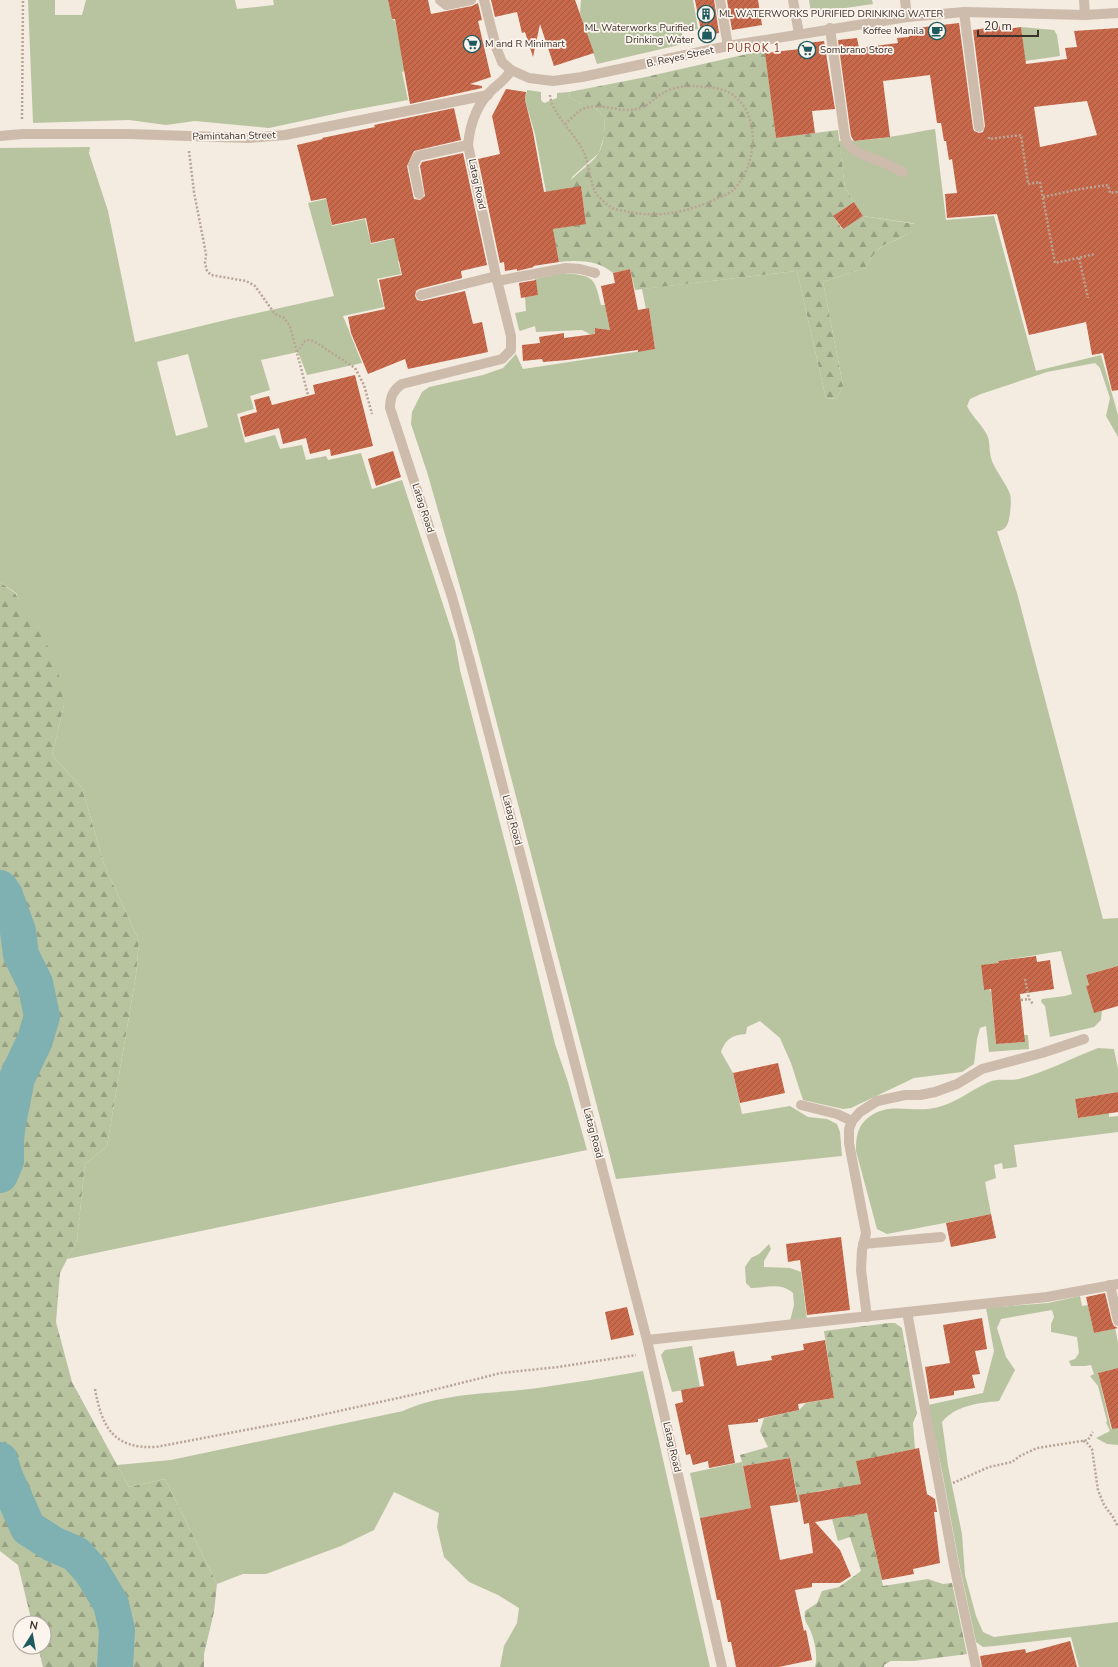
<svg xmlns="http://www.w3.org/2000/svg" width="1118" height="1667" font-family="'Nunito Sans',sans-serif">
	<defs>
		<pattern id="forest-firs" width="22" height="20" patternUnits="userSpaceOnUse"><rect width="22" height="20" fill="#b8c4a0"/><path d="M5 1l3.5 6h-7zM16 11l3.5 6h-7z" fill="#97a083"/></pattern>
		<pattern id="building-hatch" width="6" height="6" patternUnits="userSpaceOnUse"><rect width="6" height="6" fill="#c8694b"/><path d="M-1 1l2-2M0 6l6-6M5 7l2-2" fill="none" stroke="#a4573f"/></pattern>
	</defs>
	<rect width="100%" height="100%" fill="#f4ebe1"/>
	<g fill="#b8c4a0" fill-rule="evenodd">
		<path d="M28 0H55V15H82L86 0H235L237 9 274 5 273 0H388L392 19 395 21 405 71 402 72 408 100 348 111 269 128 195 121 166 125 129 120 33 123Z"/>
		<path d="M581 0H693L698 29 682 32 683 44 597 64 580 13Z"/>
		<path d="M809 0H872L873 4 811 13Z"/>
		<path d="M1021 27 1054 30 1057 35 1060 56 1025 61Z"/>
		<path d="M527 90 541 92V100L544 103 557 98V93L569 92 570 98 582 104H590L605 117 604 136 599 153 573 176 567 188 553 229 535 134 525 100Z"/>
		<path d="M935 129 946 220 994 216 1036 371 1101 355 1118 415V437L1106 416 1110 398 1100 368 1095 363 1047 372 981 394 970 399 967 406C972 417 983 425 988 437 990 444 989 453 992 461 997 473 1006 483 1010 494 1012 500 1010 520 1007 525 1005 529 1001 531 997 531L1017 593 1103 919 1118 918V966L1086 975 1089 985 1086 986 1094 1012 1102 1010 1101 1020 1094 1027 1050 1037 1045 1006 1042 1003 1041 1001 1042 999 1065 996 1072 994 1061 951 998 961 999 966 981 965 984 990 989 989 991 992 996 1044 1024 1042V1035H1028L1029 1049 989 1052 986 1026 980 1028 977 1039 974 1064 962 1072 914 1078 851 1108 843 1109 803 1100 791 1063 780 1038 760 1021 747 1027 746 1034C733 1035 726 1038 721 1052L733 1073 742 1114 790 1106 808 1117 827 1119 837 1124 840 1132 842 1156 616 1179 473 632 427 472 411 424 412 412 422 392 429 387 483 375 503 368 516 354 523 369 655 349 649 308 646 309 642 289 797 271 826 399 837 398 843 386 823 282 865 268C870 261 873 253 880 248 891 240 906 239 915 227V224L911 223 863 216 845 188 839 141C871 142 904 134 935 129Z"/>
		<path d="M90 147 89 153 108 211 135 342 230 319 334 296 308 203 326 199 332 226 365 219 371 244 397 238 424 255 398 261 401 274 377 279 384 307 343 316 362 363 307 375 298 352 261 360 270 390 250 396 254 409 237 414 245 443 275 435 280 449 302 445 306 460 326 456 328 460 361 453 372 489 402 480 455 641 460 670 518 892 555 1044 568 1082 587 1150 67 1259 77 1240 85 1164 107 1146 136 975 139 941 104 864 82 788 52 755 64 705 16 593 0 582V148ZM188 354 208 427 176 436 157 362Z"/>
		<path d="M563 273C594 276 594 276 601 305H605L610 330 596 328 594 336 582 330 536 332 535 326 520 331 519 330 515 313 526 311 525 297 538 295 535 279Z"/>
		<path d="M1098 1048 1114 1049 1118 1069V1098L1117 1092 1075 1099 1078 1118 1109 1113V1117L1118 1116V1132L1014 1145 1017 1167 1003 1169 1002 1163 994 1165 996 1178 985 1182 991 1214 887 1234 877 1229 856 1151C856 1137 857 1126 869 1117 887 1103 908 1111 928 1109 953 1106 967 1092 989 1082 997 1078 1009 1081 1019 1079 1046 1072 1072 1058 1098 1048Z"/>
		<path d="M769 1244 771 1249 764 1261V1267L790 1268 801 1272 807 1319 790 1321 794 1305 793 1293C780 1282 767 1288 751 1288L746 1283 745 1267 751 1258 759 1254Z"/>
		<path d="M1080 1296 1082 1306 1088 1305 1094 1333 1115 1328 1118 1342V1368L1098 1373 1111 1429 1118 1427V1445L1107 1444 1096 1438 1110 1431 1106 1422 1107 1421 1098 1386 1090 1376 1094 1374 1091 1365 1085 1366H1071L1069 1361 1075 1359 1079 1353 1077 1337 1051 1332V1324L1054 1317 1052 1310 1001 1319 997 1328 1006 1357 1015 1370 999 1401C979 1403 956 1405 942 1422L948 1466 962 1534 965 1575 976 1616 983 1632 994 1637 1118 1622V1667H1079L1071 1637 995 1646 983 1647 976 1642 959 1563 942 1471 928 1405 983 1393 994 1351 986 1308 1048 1303Z"/>
		<path d="M692 1346 700 1387 672 1392 661 1355 665 1350Z"/>
		<path d="M643 1371 710 1667H500L504 1646 517 1623 519 1608 498 1595 469 1582 444 1557 437 1527 439 1513 394 1492 374 1530 341 1546 266 1574H243L217 1584 165 1479 129 1487 117 1465 171 1460 403 1411C444 1392 494 1394 538 1388 573 1383 608 1377 643 1371Z"/>
		<path d="M742 1462 751 1508 700 1518 690 1473Z"/>
	</g>
	<g fill="url(#forest-firs)">
		<path d="M765 50 776 138 838 130 845 188 854 202 833 216 842 229 863 216 915 224V228C906 238 892 240 881 247 874 252 870 261 865 268L823 282 843 386 837 398 826 399 797 271 635 290 630 269 613 273C598 260 578 260 559 262L553 229 586 223 581 187 567 188V185C575 173 591 165 598 154 605 144 604 128 605 117L590 104H582L570 98 569 92 641 78Z"/>
		<path d="M0 582 15 593 56 660 64 705 52 755 82 788 104 864 139 941 136 975 107 1146 85 1164 77 1240 60 1273 56 1322 72 1382 129 1487 165 1479 217 1584 214 1612 204 1654V1667H43L38 1647H44V1623H32L18 1565 0 1551Z"/>
		<path d="M889 1323H895L902 1328 917 1413 913 1423 915 1449 857 1461 883 1586 928 1579 943 1584 952 1583 967 1654 914 1661H891L884 1665V1667H815C818 1657 815 1642 811 1632 808 1624 803 1621 805 1611L817 1603 822 1591 839 1587 861 1571 850 1537 838 1541 832 1519 845 1517 839 1488 818 1491 800 1501 788 1503 797 1494 790 1458 743 1466 740 1455 768 1447 760 1431 764 1418 799 1410 806 1403 834 1398 824 1331Z"/>
	</g>
	<g fill="none" stroke-linecap="round" stroke-linejoin="round">
		<g stroke="#7fb0b2" stroke-width="36">
			<path d="M0 888 5 895 18 931 21 955 35 983 42 1016 35 1040 17 1078 8 1123 6 1140V1161L0 1175"/>
			<path d="M0 1460 4 1474 28 1528 53 1544 76 1554 92 1572 111 1604 117 1630 115 1667"/>
		</g>
	</g>
	<g fill="url(#building-hatch)" fill-rule="evenodd">
		<path d="M388 0H428L431 14 472 6 478 3 482 20 478 21 491 77 470 84 482 86V88L410 104 395 19H392Z"/>
		<path d="M491 0H575L594 53 554 66 540 24 533 57 525 32 522 33 517 12 495 17Z"/>
		<path d="M695 0H714L719 33 702 36Z"/>
		<path d="M727 0H758L762 25 732 30Z"/>
		<path d="M959 23 973 128 974 131 979 133 983 132 985 126 973 30 1000 26V30L1021 27 1026 64 1067 59 1065 48 1077 47 1074 31 1118 28V390L1112 391 1103 353 1092 355 1086 322 1029 335 997 214 947 218 945 194 957 193 952 159 949 160 946 141H944L941 123H937L930 75 883 81 890 137 854 141 851 136 838 40 857 38 859 48 898 43 897 38 909 37 908 29ZM1087 101 1097 135 1040 147 1034 107Z"/>
		<path d="M824 41 835 109 812 111 815 133 776 138 765 53 800 49 799 44Z"/>
		<path d="M506 89 526 92 525 100 533 132 544 192 581 186 586 224 553 229 559 262 533 266 534 267 517 271V269L505 271 504 262 500 263 478 159 500 154 492 116Z"/>
		<path d="M454 108 461 140 414 151 407 166 413 195 414 199 420 200 425 196 420 166 422 162 463 153 487 265 461 271 462 278 419 289 416 291 415 296 417 300 422 301 465 291 473 324 482 322 488 352 408 369 405 359 368 374 351 333 348 317 385 309 379 280 402 275 394 238 371 243 366 218 332 225 326 198 311 201 297 145 323 139 322 138 375 127 374 125Z"/>
		<path d="M854 202 863 216 843 229 833 216Z"/>
		<path d="M630 269 638 310 649 308 655 349 638 352V350L567 360 543 362 542 359 523 361 522 345 540 343 539 337 564 333V338L595 334V328L610 330 601 286 615 283 613 273Z"/>
		<path d="M536 280 538 295 521 298 519 283Z"/>
		<path d="M355 375 373 446 331 456 330 449 310 454 306 438 283 444 279 428 245 437 240 417 257 412 254 400 269 396 272 405 315 394 313 385Z"/>
		<path d="M393 451 401 477 376 486 368 459Z"/>
		<path d="M1036 956 1037 962 1050 960 1054 989 1020 994 1025 1042 996 1044 991 989 984 990 981 965 999 963 998 961Z"/>
		<path d="M1118 966V1006L1094 1013 1086 986 1089 985 1086 975Z"/>
		<path d="M778 1063 785 1093 740 1103 733 1073Z"/>
		<path d="M1118 1092V1112L1078 1118 1075 1099Z"/>
		<path d="M991 1214 996 1238 951 1247 946 1223Z"/>
		<path d="M841 1237 850 1310 807 1315 800 1260 788 1262 786 1244Z"/>
		<path d="M1105 1293 1112 1322 1114 1326 1118 1328 1094 1333 1086 1297Z"/>
		<path d="M627 1307 634 1335 611 1340 605 1312Z"/>
		<path d="M982 1318 987 1349 975 1351 980 1374 972 1375 975 1388 954 1391V1395L930 1399 925 1367 950 1363 943 1325Z"/>
		<path d="M825 1340 834 1398 798 1404 799 1410 758 1419V1422L728 1425 735 1463 709 1468 708 1461 693 1465 690 1454 686 1455 675 1404 683 1402 681 1390 704 1386 699 1358 734 1351 737 1366 772 1360 771 1356 804 1350 803 1344Z"/>
		<path d="M1118 1368V1428L1112 1429 1098 1373Z"/>
		<path d="M919 1448 927 1494 935 1499 937 1512H934L940 1563 913 1569 914 1574 882 1580 867 1513 815 1522 840 1550 851 1576 840 1583H812V1587L795 1590 804 1631 806 1630 812 1660 779 1667H736L731 1642H728L720 1600H717L700 1518 751 1508 743 1466 790 1458 798 1502 770 1506 780 1560 813 1553 809 1523 804 1524 799 1495 861 1484 856 1461Z"/>
		<path d="M1070 1641 1077 1667H982L980 1656 1025 1649 1026 1653Z"/>
	</g>
	<g fill="none" stroke-linecap="round" stroke-linejoin="round">
		<g stroke="#b9a596" stroke-width="2.5" stroke-dasharray="2 2" stroke-linecap="butt">
			<path d="M550 95C551 114 578 136 585 155 588 164 592 189 597 195 601 199 606 204 611 207 614 210 621 210 625 211 656 219 690 212 718 198 723 196 728 194 732 191 757 168 763 113 730 93 719 87 704 87 692 86 684 85 669 89 663 93 654 98 650 105 640 108 621 115 600 100 581 110 575 114 570 120 565 124"/>
			<path d="M22 119 23 0"/>
			<path d="M989 137V139L1021 135 1028 184 1040 182 1055 263 1095 254"/>
			<path d="M189 151 194 192 206 254 205 263 207 271 211 275 246 281 255 286 275 314 284 318 290 326 308 395"/>
			<path d="M1043 197 1080 189 1108 185 1110 193 1118 192"/>
			<path d="M1079 258 1088 298"/>
			<path d="M297 352 305 341 310 340 317 343 355 368 364 385 372 414"/>
			<path d="M1025 979 1029 999 1033 1004"/>
			<path d="M1021 1000 1029 999"/>
			<path d="M95 1389C102 1427 113 1449 156 1447L298 1420 421 1393 501 1373 558 1367 636 1355"/>
			<path d="M1083 1441 1087 1443 1092 1449 1098 1490 1104 1505 1113 1517 1118 1527"/>
			<path d="M953 1483 989 1467 1012 1462 1020 1456 1037 1448 1088 1440 1093 1432"/>
		</g>
		<g stroke="#cdbbac" stroke-width="10">
			<path d="M440 0 446 5 471 0"/>
			<path d="M484 0 496 47 502 62 511 70 529 78 553 81 582 77 728 46 907 17 964 12 1085 15 1118 13"/>
			<path d="M720 0 728 46"/>
			<path d="M793 0 799 34"/>
			<path d="M905 0 907 17"/>
			<path d="M1084 0 1085 15"/>
			<path d="M964 12 979 127"/>
			<path d="M830 28 845 138C851 153 864 155 877 160 886 163 894 168 903 172"/>
			<path d="M511 70C507 78 501 82 494 88 477 103 470 124 468 145L496 276 511 336V350L502 359 402 384C393 390 390 397 390 408L452 597 470 661 647 1340 722 1667"/>
			<path d="M0 136 22 134H129L249 138 285 135 488 95"/>
			<path d="M419 194 413 165 418 156 468 145"/>
			<path d="M497 281 566 268 580 269 595 273"/>
			<path d="M421 295 496 276"/>
			<path d="M801 1105 837 1114 852 1121"/>
			<path d="M863 1244 941 1237"/>
			<path d="M1110 1285 1118 1321"/>
			<path d="M907 1312 954 1565 976 1667"/>
			<path d="M867 1317 861 1270 862 1250 866 1233 849 1143V1129L852 1121 860 1112 877 1101 905 1095H920L935 1092 957 1084 982 1069 1042 1053 1084 1039"/>
			<path d="M647 1340 1047 1297 1118 1284"/>
		</g>
	</g>
	<defs>
		<symbol id="building-ring" viewBox="-11 -11 22 22"><circle r="9.5" fill="#fbf5ee" stroke="#1f5a5e" stroke-width="1.5"/><path d="M-4-6H4V6H1V3H-1V6H-4ZM-2.5-4.3h1.7v1.8h-1.7ZM.8-4.3h1.7v1.8H.8ZM-2.5-1h1.7V.8h-1.7ZM.8-1h1.7V.8H.8Z" fill="#1f5a5e"/></symbol>
		<symbol id="cafe-ring" viewBox="-11 -11 22 22"><circle r="9.5" fill="#fbf5ee" stroke="#1f5a5e" stroke-width="1.5"/><path d="M-5.5-4.5H6V0H3Q3 3.5 0 3.5H-2.5Q-5.5 3.5-5.5 0ZM3-3.2v2h1.7v-2ZM-6 4.5H4V6H-6Z" fill="#1f5a5e"/></symbol>
		<symbol id="shop-ring" viewBox="-11 -11 22 22"><circle r="9.5" fill="#fbf5ee" stroke="#1f5a5e" stroke-width="1.5"/><path d="M-5-2.5h2.3a2.7 3.5 0 0 1 5.4 0H5L5.5 6h-11ZM-1.5-2.5h3a1.5 2.3 0 0 0-3 0Z" fill="#1f5a5e"/></symbol>
		<symbol id="supermarket-ring" viewBox="-11 -11 22 22"><circle r="9.5" fill="#fbf5ee" stroke="#1f5a5e" stroke-width="1.5"/><path d="M-6-5.5h2.5l.6 2H6L4.5 2H-2.5L-4.4-4H-6ZM-1.5 3.2a1.3 1.3 0 1 0 .1 0ZM3 3.2a1.3 1.3 0 1 0 .1 0Z" fill="#1f5a5e"/></symbol>
	</defs>
	<g fill-rule="evenodd">
		<use href="#building-ring" x="696" y="4" width="20" height="20"/>
		<use href="#cafe-ring" x="927" y="21" width="20" height="20"/>
		<use href="#shop-ring" x="697" y="24" width="20" height="20"/>
		<use href="#supermarket-ring" x="462" y="34" width="20" height="20"/>
		<use href="#supermarket-ring" x="797" y="40" width="20" height="20"/>
	</g>
	<g text-anchor="middle" dominant-baseline="central" stroke-width="3.5" stroke-linejoin="round" paint-order="stroke">
		<g font-size="10" fill="#3b302b" stroke="#fbf5ee" text-anchor="start">
			<text x="719" y="14">ML WATERWORKS PURIFIED DRINKING WATER</text>
			<text x="694" y="28" text-anchor="end">ML Waterworks Purified<tspan x="694" dy="12">Drinking Water</tspan></text>
			<text x="924" y="31" text-anchor="end">Koffee Manila</text>
			<text x="485" y="44">M and R Minimart</text>
			<text x="820" y="50">Sombrano Store</text>
		</g>
		<g font-size="10" fill="#3b302b" stroke="#fbf5ee">
			<text transform="translate(680 57) rotate(-12)">B. Reyes Street</text>
			<text transform="translate(234 136) rotate(-1)">Pamintahan Street</text>
			<text transform="translate(477 184) rotate(78)">Latag Road</text>
			<text transform="translate(423 508) rotate(72)">Latag Road</text>
			<text transform="translate(512 820) rotate(75)">Latag Road</text>
			<text transform="translate(593 1133) rotate(75)">Latag Road</text>
			<text transform="translate(672 1447) rotate(77)">Latag Road</text>
		</g>
		<g font-size="11" letter-spacing="1" fill="#8c3b22" stroke="#fbf5ee">
			<text x="754" y="48">PUROK 1</text>
		</g>
	</g>
	<g transform="translate(32 1635) rotate(11)"><circle r="19" fill="#fbf5ee" stroke="#aea6a0"/>
	<path d="M0-3L7 15L0 10L-7 15Z" fill="#1f5a5e"/>
	<text y="-6" font-size="11" font-weight="bold" text-anchor="middle" fill="#3b302b">N</text>
	</g>
	<path d="M978 30v6h60v-6" fill="none" stroke="#3b302b" stroke-width="2"/>
	<text x="984" y="30" font-size="12" fill="#3b302b" stroke="#fbf5ee" stroke-width="3" paint-order="stroke">20 m</text>
</svg>
